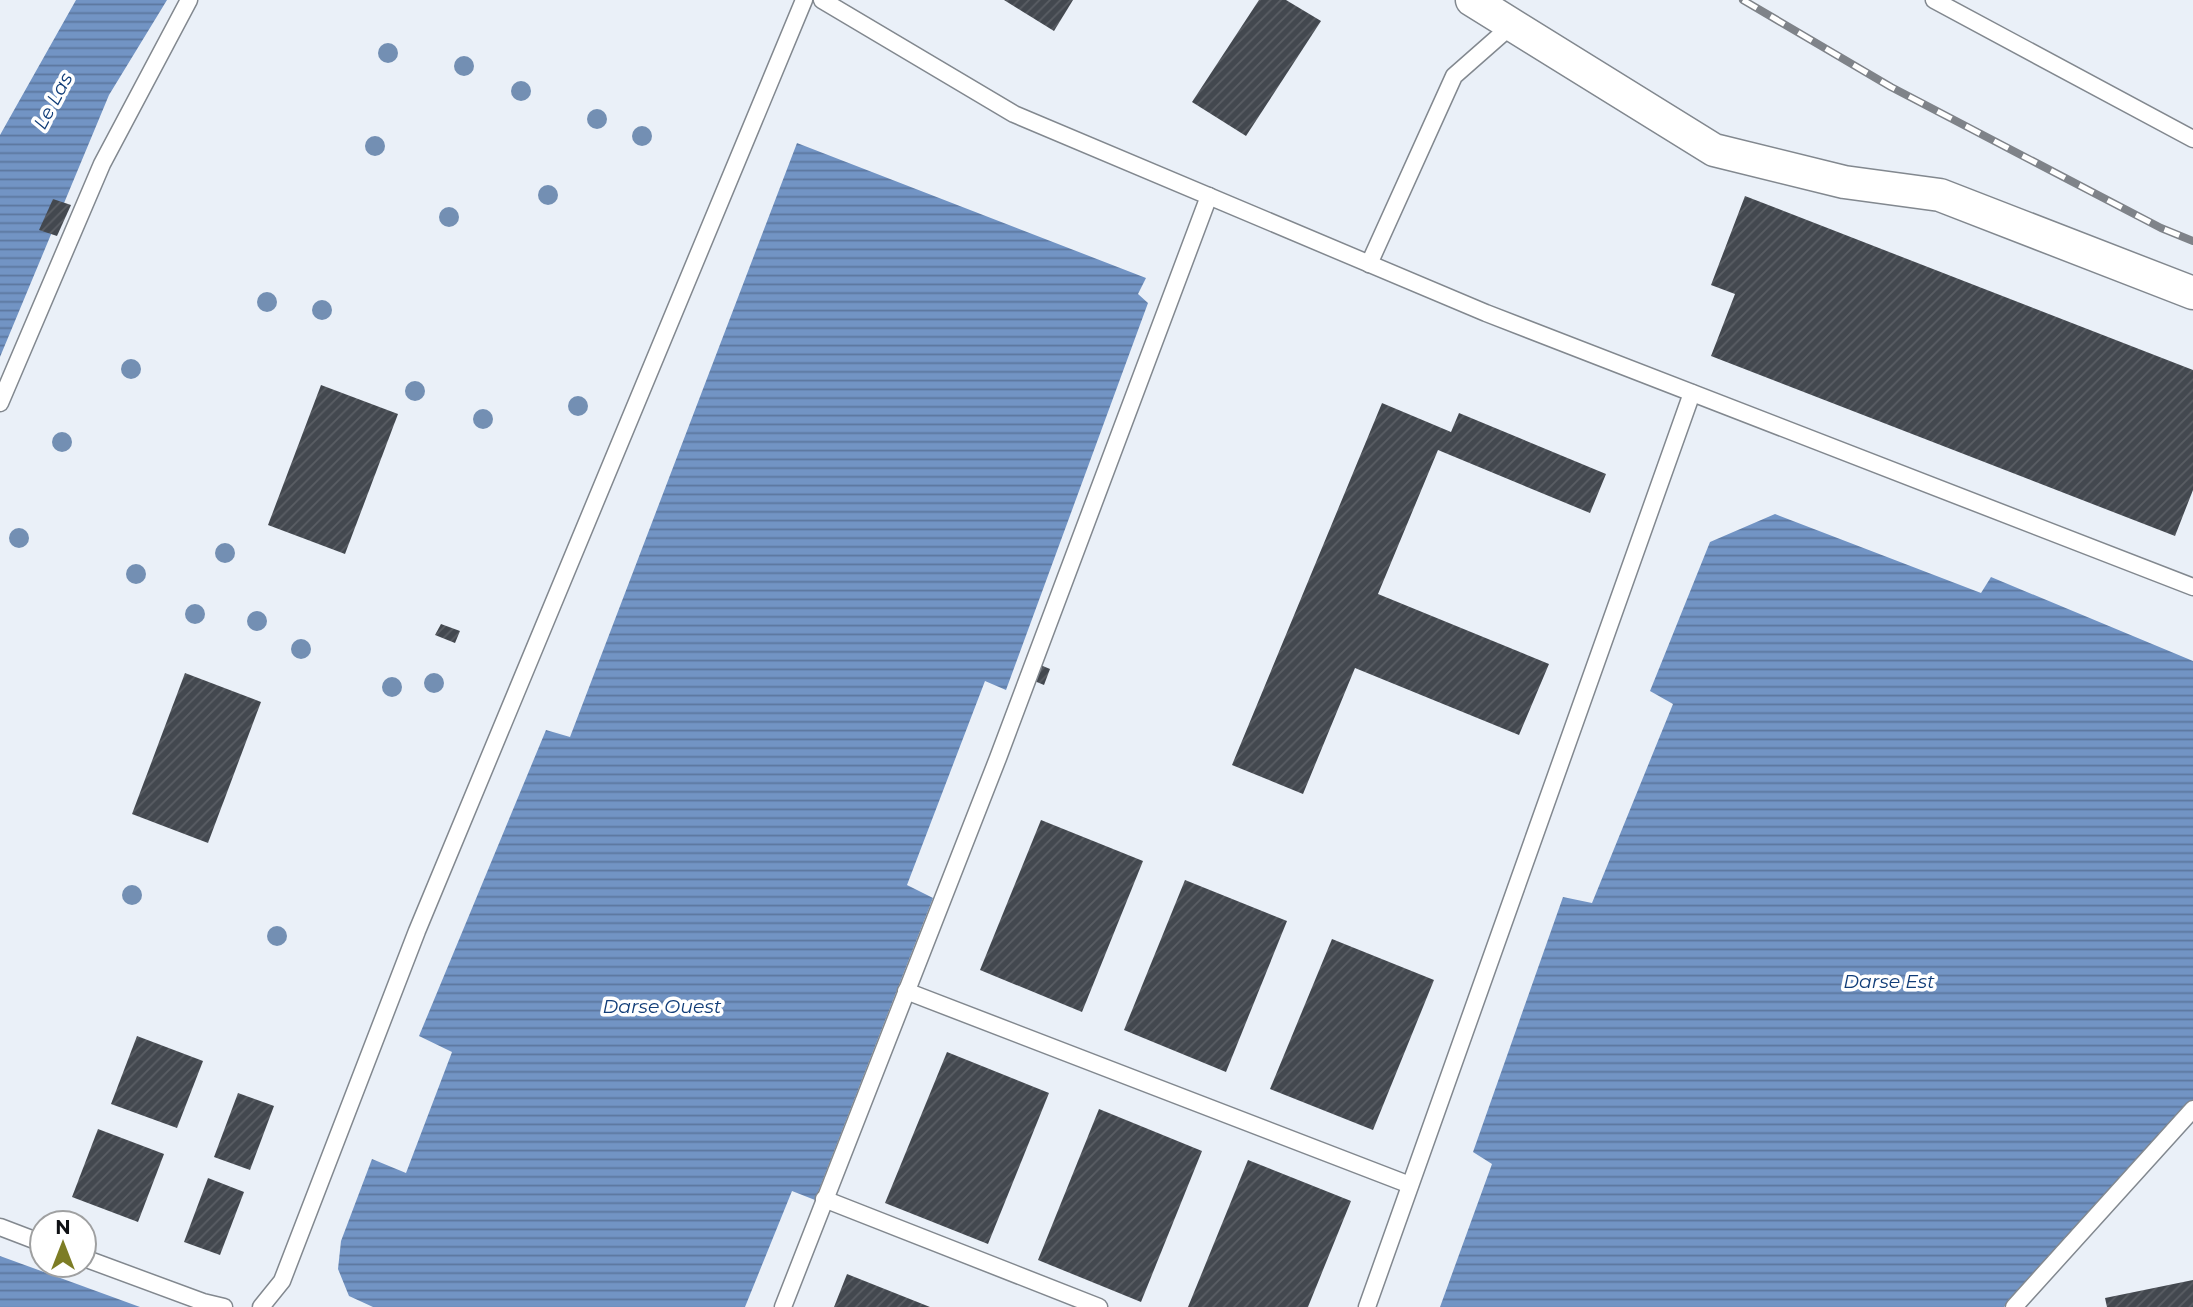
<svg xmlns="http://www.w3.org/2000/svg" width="2193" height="1307" font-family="Montserrat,sans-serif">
	<defs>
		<pattern id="water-rules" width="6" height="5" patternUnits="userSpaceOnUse" patternTransform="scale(1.75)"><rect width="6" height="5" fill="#7294c4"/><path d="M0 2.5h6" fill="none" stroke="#5c779e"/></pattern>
		<pattern id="building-hatch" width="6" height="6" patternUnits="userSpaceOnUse" patternTransform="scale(1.75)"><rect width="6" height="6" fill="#43484f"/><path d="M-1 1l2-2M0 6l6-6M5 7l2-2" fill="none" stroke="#5a5e64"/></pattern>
	</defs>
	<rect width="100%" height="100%" fill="#eaf0f8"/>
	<g fill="url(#water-rules)">
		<path d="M76 0H167L109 95 0 357V135Z"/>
		<path d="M797 143 1146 278 1138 294 1148 303 1006 690 985 681 907 885 933 898 815 1200 792 1191 745 1307H373L349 1296 338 1269 341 1241 372 1159 406 1173 452 1052 419 1036 546 730 570 737Z"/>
		<path d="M1775 514 1981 593 1991 577 2193 661V1100L2004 1307H1440L1492 1164 1473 1152 1563 897 1592 903 1673 704 1650 691 1710 542Z"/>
		<path d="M0 1256 140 1307H0Z"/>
	</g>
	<g fill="url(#building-hatch)">
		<path d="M1004 0H1073L1054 31Z"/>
		<path d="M1259 0H1286L1321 21 1246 136 1192 102Z"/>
		<path d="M1745 196 2193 370V490L2175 536 1711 356 1735 294 1711 285Z"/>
		<path d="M53 199 71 205 57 236 39 230Z"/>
		<path d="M321 385 398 414 345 554 268 525Z"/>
		<path d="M1382 403 1451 432 1459 413 1606 474 1590 513 1438 450 1378 594 1549 664 1519 735 1355 668 1303 794 1232 765Z"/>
		<path d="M441 624 460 631 455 643 435 635Z"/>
		<path d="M1038 664 1050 669 1044 685 1032 680Z"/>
		<path d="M185 673 261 702 208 843 132 814Z"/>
		<path d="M1041 820 1143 861 1082 1012 980 970Z"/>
		<path d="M1185 880 1287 921 1226 1072 1124 1030Z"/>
		<path d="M1332 939 1434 980 1373 1130 1270 1089Z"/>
		<path d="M137 1036 203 1061 177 1128 111 1104Z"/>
		<path d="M947 1052 1049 1093 988 1244 885 1203Z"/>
		<path d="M238 1093 274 1106 250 1170 214 1157Z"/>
		<path d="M1099 1109 1202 1151 1141 1302 1038 1260Z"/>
		<path d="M98 1129 164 1154 138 1222 72 1197Z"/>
		<path d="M1248 1160 1351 1201 1308 1307H1188Z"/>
		<path d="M208 1178 244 1192 220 1255 184 1242Z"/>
		<path d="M847 1274 930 1307H834Z"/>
		<path d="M2193 1280V1307H2107L2105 1298Z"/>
	</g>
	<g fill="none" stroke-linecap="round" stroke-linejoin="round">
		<defs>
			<g id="lane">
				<path d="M822 0 1014 114 1486 313 2193 587"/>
				<path d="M1934 0 2193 139"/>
				<path d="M1369 264 1454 76 1512 25"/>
				<path d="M0 403 102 164 189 0"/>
				<path d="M906 991 1410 1185"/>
				<path d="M824 1199 1099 1307"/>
				<path d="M0 1227 42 1243"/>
				<path d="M84 1258 203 1302 224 1307"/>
				<path d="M261 1307 282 1281 417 931 804 0"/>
				<path d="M783 1307 998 758 1209 196"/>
				<path d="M1367 1307 1692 393"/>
				<path d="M2014 1307 2193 1109"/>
			</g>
			<path id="street" d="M1472 0 1714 150 1844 182 1940 195 2193 293"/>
		</defs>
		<use href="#lane" stroke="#82888f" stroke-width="19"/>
		<use href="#street" stroke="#82888f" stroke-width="35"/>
		<use href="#lane" stroke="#fff" stroke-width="16"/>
		<use href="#street" stroke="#fff" stroke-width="32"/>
		<defs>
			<path id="rail" d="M1743 0 1891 87 2161 228 2193 241"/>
		</defs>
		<use href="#rail" stroke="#7f8389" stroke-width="8"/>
		<use href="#rail" stroke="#fff" stroke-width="5" stroke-dasharray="16" stroke-linecap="butt"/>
	</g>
	<g fill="#738fb3">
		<circle cx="388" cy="53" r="10"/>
		<circle cx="464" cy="66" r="10"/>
		<circle cx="521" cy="91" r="10"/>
		<circle cx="597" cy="119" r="10"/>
		<circle cx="642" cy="136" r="10"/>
		<circle cx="375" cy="146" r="10"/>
		<circle cx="548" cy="195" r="10"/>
		<circle cx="449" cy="217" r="10"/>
		<circle cx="267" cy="302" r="10"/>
		<circle cx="322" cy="310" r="10"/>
		<circle cx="131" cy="369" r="10"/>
		<circle cx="415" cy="391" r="10"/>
		<circle cx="578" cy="406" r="10"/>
		<circle cx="483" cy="419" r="10"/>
		<circle cx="62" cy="442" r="10"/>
		<circle cx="19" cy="538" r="10"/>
		<circle cx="225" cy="553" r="10"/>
		<circle cx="136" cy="574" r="10"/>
		<circle cx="195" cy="614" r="10"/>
		<circle cx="257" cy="621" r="10"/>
		<circle cx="301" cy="649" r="10"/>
		<circle cx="434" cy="683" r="10"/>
		<circle cx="392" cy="687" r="10"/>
		<circle cx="132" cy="895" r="10"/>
		<circle cx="277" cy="936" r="10"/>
	</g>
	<g text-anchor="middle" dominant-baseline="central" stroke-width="7" stroke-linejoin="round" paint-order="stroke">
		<g font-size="19" font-style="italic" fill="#113d78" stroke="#fff">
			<text transform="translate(53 101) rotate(-62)">Le Las</text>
			<text x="1889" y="981">Darse Est</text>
			<text x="662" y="1006">Darse Ouest</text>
		</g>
	</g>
	<g transform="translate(63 1244)"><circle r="33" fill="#ffffff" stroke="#9fa0a1" stroke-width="2"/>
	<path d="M0-5L12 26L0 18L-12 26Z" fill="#7d7d25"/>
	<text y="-10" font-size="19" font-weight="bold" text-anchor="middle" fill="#0f1114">N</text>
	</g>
</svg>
